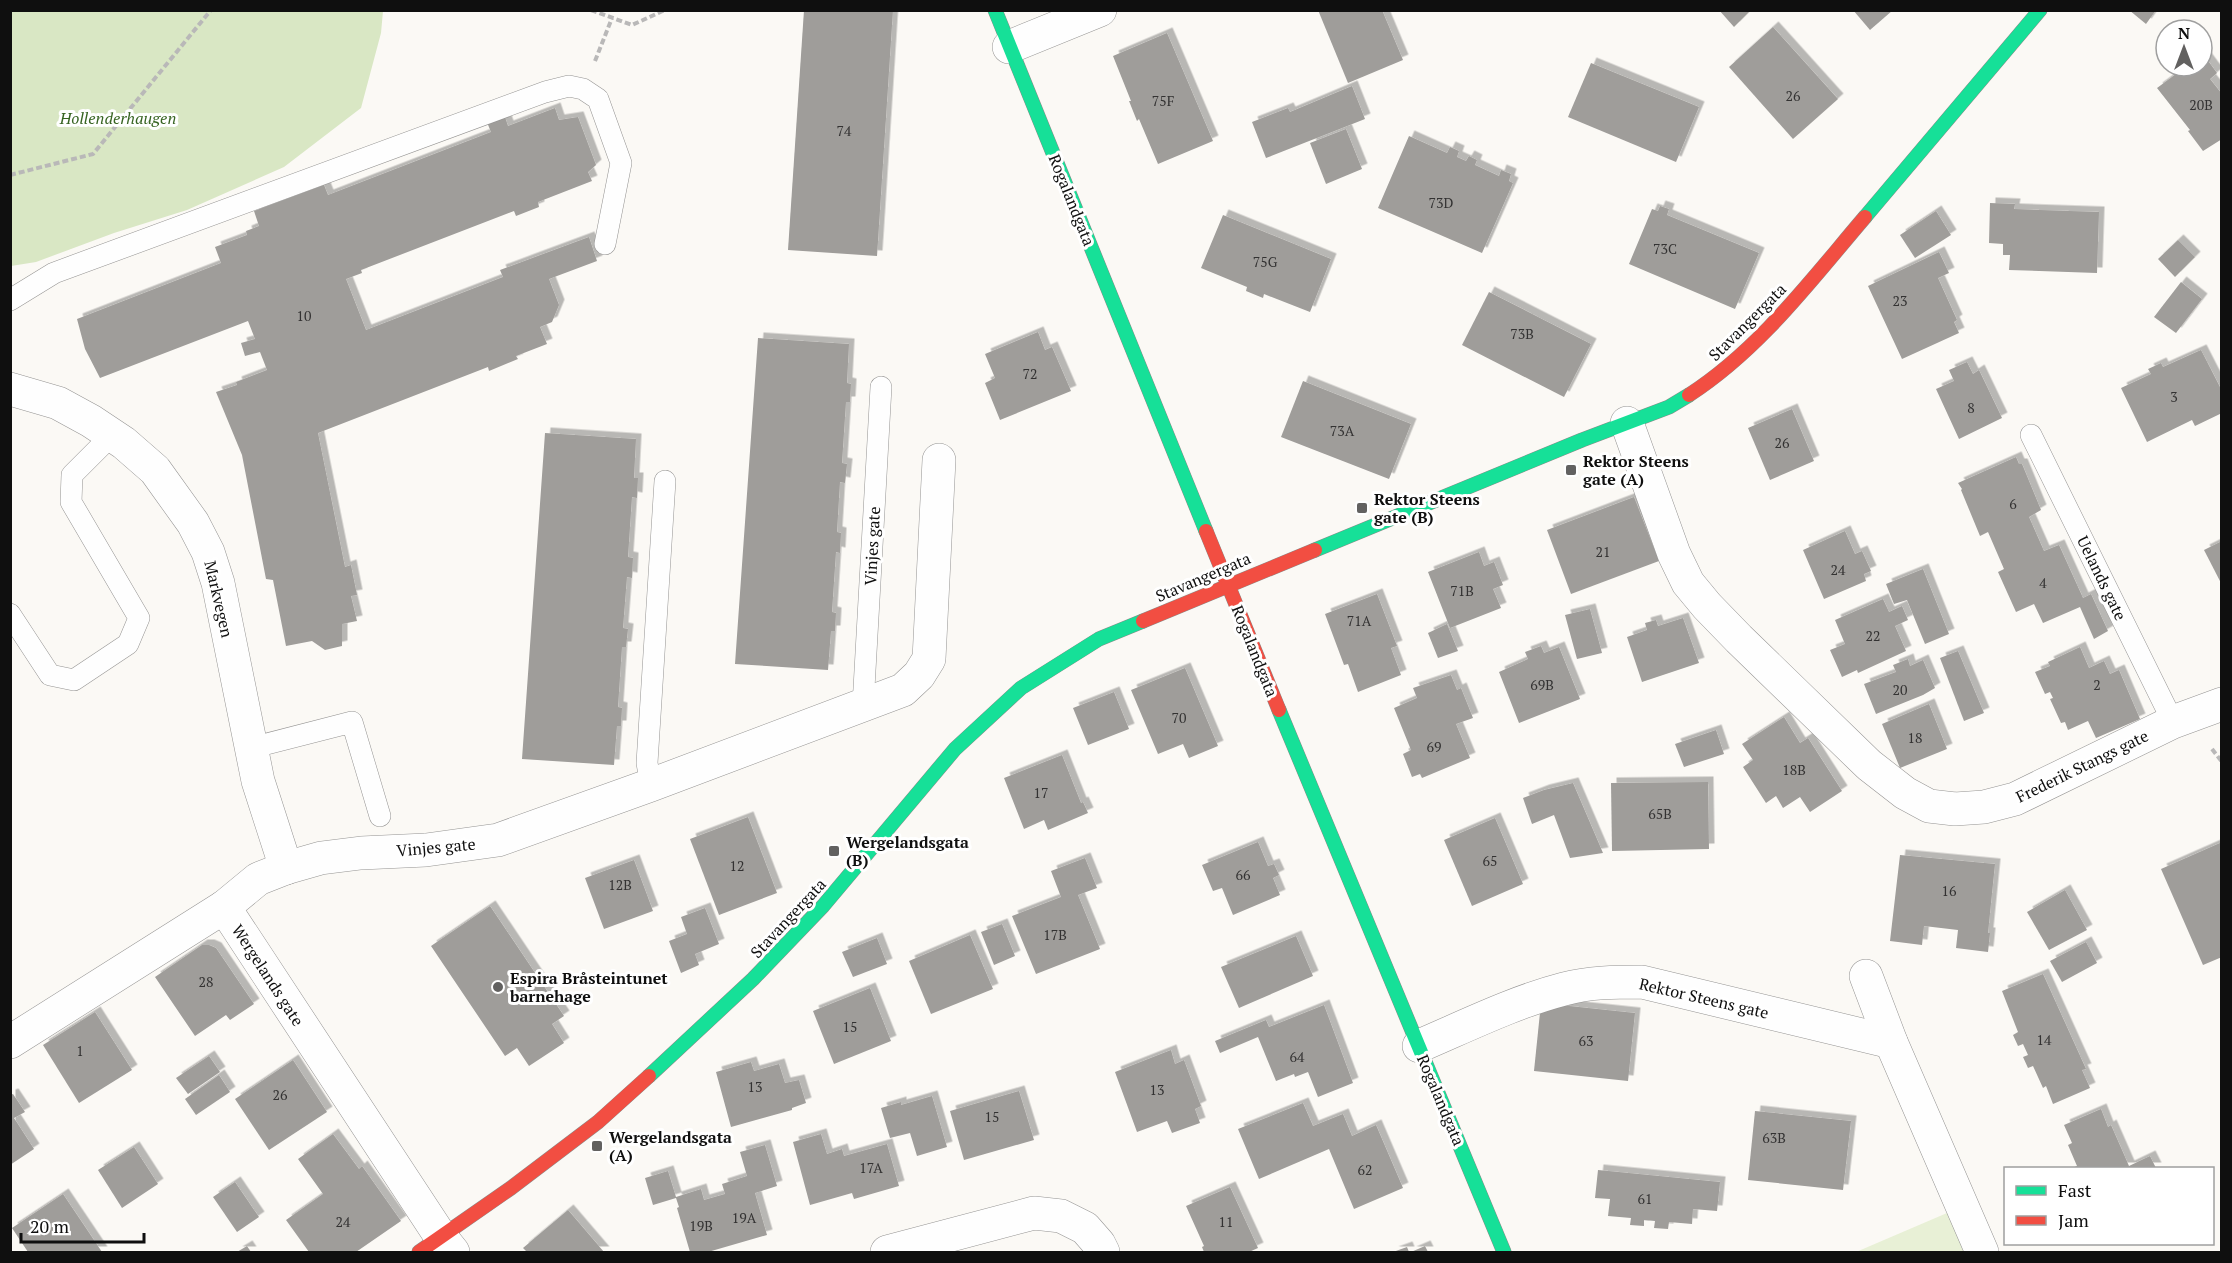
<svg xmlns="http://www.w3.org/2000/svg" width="2232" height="1263" font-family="'PT Serif',serif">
	<defs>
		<filter id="shadow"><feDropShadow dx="5.5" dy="-5.5" stdDeviation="0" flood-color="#0004"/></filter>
	</defs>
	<rect width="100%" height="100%" fill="#fbf9f5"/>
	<path fill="#e8f0d6" d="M1954 1210 1972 1252H1856Z"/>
	<path fill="#d9e7c4" d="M11 10H383V11L381 33 361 108 284 167 187 210 114 233 36 262 11 266Z"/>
	<g fill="#9f9d9a" filter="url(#shadow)">
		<path d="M804 10H893L877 256 788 250Z"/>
		<path d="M1318 10H1382L1403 60 1348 83Z"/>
		<path d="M1719 10H1751L1734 27Z"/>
		<path d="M1853 10H1893L1870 30Z"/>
		<path d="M2129 10H2156L2146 24Z"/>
		<path d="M1773 27 1838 99 1793 139 1729 67Z"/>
		<path d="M1167 33 1213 141 1158 164 1139 119 1137 121 1129 101H1131L1113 56Z"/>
		<path d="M2203 54 2217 73 2210 79 2222 94V139L2203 151 2188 131 2190 130 2157 88 2187 66H2202Z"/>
		<path d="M1591 63 1699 107 1676 162 1568 117Z"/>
		<path d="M1352 86 1365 119 1266 158 1252 122 1288 108 1290 112Z"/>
		<path d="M502 108 508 126 555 108 559 120 578 117 596 165 588 172 592 181 538 202 539 207 516 216 514 211 361 270 362 273 346 279 366 330 503 277 500 270 589 237 597 261 549 279 559 305 552 322 540 327 547 344 516 356 518 359 489 371 488 367 318 433 345 567 351 565 357 595 351 596 357 621 342 624V646L325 650 312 641 286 646 273 580 266 579 242 455 216 392 237 385 236 382 267 370 260 352 245 356 241 343 255 339 248 321 100 378 85 349 77 319 221 263 215 247 247 235 246 231 259 226 254 211 324 185 328 195 491 132 484 115Z"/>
		<path d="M1346 129 1362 169 1326 184 1310 143Z"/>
		<path d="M1409 136 1447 153 1450 147 1459 151 1457 157 1466 161 1469 156 1477 160 1475 165 1499 176 1501 170 1511 174 1509 181 1513 183 1482 253 1378 208Z"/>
		<path d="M1990 203 2015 204 2014 209 2099 212 2097 273 2009 270 2010 255H2003V244L1989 243Z"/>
		<path d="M1660 206 1669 209 1667 215 1759 253 1735 309 1629 264 1652 209 1658 211Z"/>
		<path d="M1936 211 1951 235 1915 258 1900 235Z"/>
		<path d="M1223 215 1331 259 1310 312 1264 294 1263 298 1246 291 1247 287 1201 268Z"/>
		<path d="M2178 240 2195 257 2175 277 2158 259Z"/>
		<path d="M1939 252 1949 273 1938 278 1957 320 1954 322 1959 333 1902 359 1868 286Z"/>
		<path d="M2181 282 2202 299 2176 333 2154 317Z"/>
		<path d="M1489 292 1591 344 1564 397 1462 345Z"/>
		<path d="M1038 332 1045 350 1052 347 1071 391 1000 420 985 383 995 378 985 354Z"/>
		<path d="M758 338 849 344 847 383 851 384 850 402H846L842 463 847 464 845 483 840 482 837 532 841 533 840 553 836 552 832 612 836 613 835 631H831L828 670 735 664Z"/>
		<path d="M2201 350 2222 391V413L2195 426 2192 420 2147 442 2121 388 2151 374 2148 369 2161 363 2163 367Z"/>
		<path d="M1967 362 1973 374 1979 370 2002 418 1959 439 1936 389 1954 381 1949 370Z"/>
		<path d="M1303 381 1411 424 1389 479 1281 437Z"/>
		<path d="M1792 409 1814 461 1770 480 1748 428Z"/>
		<path d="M545 433 636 439 634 478H638L637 498 632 497 628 557 633 558 632 578 627 577 623 628 628 629 626 647H622L618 707 622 708 621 726H617L614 765 522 759Z"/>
		<path d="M2016 457 2019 464H2022L2041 510 2029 517 2044 551 2059 545 2083 598 2091 594 2108 631 2094 639 2080 607 2043 623 2034 604 2016 612 1998 572 2004 569 1988 532 1980 536 1961 490 1962 489 1958 483Z"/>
		<path d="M1634 497 1659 561 1571 594 1547 530Z"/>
		<path d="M1845 531 1855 554 1862 551 1871 571 1864 574 1866 581 1824 599 1803 550Z"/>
		<path d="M2222 541V585L2204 550Z"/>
		<path d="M1479 552 1484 566 1494 562 1503 585 1493 589 1501 608 1450 628 1428 572Z"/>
		<path d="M1923 569 1949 634 1925 644 1907 600 1894 604 1886 584Z"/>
		<path d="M1377 594 1397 646 1391 648 1401 675 1358 692 1348 664 1344 665 1325 614Z"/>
		<path d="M1883 599 1889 612 1902 606 1908 620 1895 626 1906 651 1858 673 1857 670 1842 677 1830 650 1845 644 1835 620Z"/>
		<path d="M1590 609 1602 653 1577 659 1565 615Z"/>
		<path d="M1683 618 1699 663 1642 682 1627 637 1647 630 1645 623 1656 620 1658 626Z"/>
		<path d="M1447 624 1458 651 1438 658 1428 633Z"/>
		<path d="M1541 646 1544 653 1559 647 1580 699 1519 723 1499 672 1528 659 1525 652Z"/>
		<path d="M2080 647 2089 668 2104 661 2110 674 2119 670 2140 719 2096 738 2088 721 2068 730 2065 722 2061 723 2050 699 2053 698 2050 692 2045 694 2035 672 2050 666 2048 662Z"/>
		<path d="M1958 651 1984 713 1964 721 1940 658Z"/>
		<path d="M1908 659 1910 666 1923 660 1935 688 1923 695 1876 714 1864 684 1896 672 1893 665Z"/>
		<path d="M1185 668 1218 746 1189 758 1183 744 1158 754 1131 690Z"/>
		<path d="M1451 675 1457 690 1461 688 1473 718 1456 724 1470 758 1422 778 1420 774 1412 777 1403 754 1411 750 1394 708 1417 698 1413 688Z"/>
		<path d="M1114 692 1129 729 1088 745 1073 708Z"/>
		<path d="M1929 704 1947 749 1900 768 1882 724Z"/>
		<path d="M1784 717 1800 743 1808 738 1842 791 1810 812 1800 797 1783 808 1776 796 1766 803 1743 767 1753 760 1742 744Z"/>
		<path d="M1716 730 1724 754 1684 767 1675 744Z"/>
		<path d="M1062 755 1081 803 1083 802 1088 813 1048 830 1044 820 1024 829 1004 778Z"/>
		<path d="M1708 782 1709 849 1612 851 1611 783Z"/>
		<path d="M1573 783 1603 853 1570 858 1554 815 1532 824 1523 798 1544 790Z"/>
		<path d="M748 817 777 893 719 915 690 839Z"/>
		<path d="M1495 818 1523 884 1472 906 1444 840Z"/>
		<path d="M1258 842 1268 866 1274 864 1279 875 1273 878 1280 895 1233 915 1222 888 1213 891 1202 865Z"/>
		<path d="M2220 843 2222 957 2203 965 2161 869Z"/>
		<path d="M1900 855 1995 864 1988 933H1990L1988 952 1956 948 1958 930 1924 926 1922 945 1890 941Z"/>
		<path d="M1085 858 1097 888 1078 895 1100 949 1036 974 1012 916 1061 897 1051 871Z"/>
		<path d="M634 860 653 911 604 929 585 878Z"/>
		<path d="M2065 890 2087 930 2049 950 2027 912Z"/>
		<path d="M490 906 564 1016 552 1024 564 1043 529 1066 517 1048 505 1056 431 946Z"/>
		<path d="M705 908 719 944 695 954 699 965 681 973 669 941 687 934 681 917Z"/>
		<path d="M1002 924 1015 956 994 965 981 932Z"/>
		<path d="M970 935 993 989 931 1014 909 961Z"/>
		<path d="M1296 936 1313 976 1239 1008 1221 967Z"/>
		<path d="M877 938 887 964 853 977 842 952Z"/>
		<path d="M2086 942 2097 963 2062 982 2050 961Z"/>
		<path d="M202 945H209L216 948 254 1004 230 1020 226 1015 195 1036 155 977Z"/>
		<path d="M2043 974 2086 1069 2082 1070 2090 1088 2053 1104 2046 1086 2043 1088 2033 1066 2028 1068 2023 1057 2028 1055 2023 1044 2018 1046 2013 1035 2018 1032 2002 991Z"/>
		<path d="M870 988 891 1041 834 1064 813 1011Z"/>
		<path d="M1541 1003 1635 1013 1628 1081 1534 1071Z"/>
		<path d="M1324 1005 1353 1083 1318 1097 1308 1072 1295 1077 1294 1074 1276 1081 1258 1037 1220 1053 1215 1041 1266 1020 1269 1027Z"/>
		<path d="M95 1012 132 1070 79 1103 43 1045Z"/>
		<path d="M1171 1050 1175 1064 1184 1060 1201 1106 1195 1109 1200 1123 1172 1133 1167 1121 1137 1132 1115 1072Z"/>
		<path d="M209 1056 220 1072 188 1094 176 1078Z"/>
		<path d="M293 1060 327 1112 269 1150 235 1099Z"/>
		<path d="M751 1062 754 1071 779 1064 785 1083 799 1080 806 1103 792 1108V1110L731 1127 716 1072Z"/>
		<path d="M219 1075 230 1092 196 1115 185 1099Z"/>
		<path d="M1019 1091 1034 1140 964 1160 950 1111Z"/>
		<path d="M13 1094 25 1112 14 1118 34 1149 10 1165V1095Z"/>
		<path d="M932 1096 947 1147 917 1156 910 1133 890 1138 881 1108 901 1102V1105Z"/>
		<path d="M1303 1103 1313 1126 1343 1114 1352 1136 1376 1125 1403 1188 1354 1209 1329 1149 1259 1179 1238 1129Z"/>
		<path d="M2101 1109 2108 1127 2111 1125 2129 1166 2150 1156 2156 1168H2072L2077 1166 2068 1145 2072 1143 2064 1125Z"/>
		<path d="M1755 1111 1851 1121 1843 1190 1748 1180Z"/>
		<path d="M333 1134 359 1169 362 1166 401 1221 356 1252H309L286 1220 323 1194 298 1159Z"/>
		<path d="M821 1134 827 1154 842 1149 844 1156 887 1144 899 1186 854 1199 852 1193 810 1205 793 1142Z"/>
		<path d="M765 1145 777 1186 755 1193 767 1235 708 1252H690L677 1208 679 1207 676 1198 653 1205 645 1178 668 1171 676 1197 701 1189 704 1200 725 1194 722 1184 747 1176 740 1152Z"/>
		<path d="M134 1147 158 1184 122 1208 98 1170Z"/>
		<path d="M1598 1170 1720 1182 1717 1211 1693 1209 1692 1224 1669 1222 1668 1229 1654 1228 1655 1221 1644 1220V1226L1630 1225 1631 1218 1608 1216 1610 1199 1595 1198Z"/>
		<path d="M235 1182 259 1217 237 1232 213 1197Z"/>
		<path d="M1230 1187 1258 1248 1249 1252H1204L1202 1247 1204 1246 1186 1206Z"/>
		<path d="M63 1194 102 1252H28L12 1228Z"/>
		<path d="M568 1210 604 1252H527L523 1248Z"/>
		<path d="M247 1246 251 1252H237Z"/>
		<path d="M1425 1246 1428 1252H1411Z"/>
		<path d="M1407 1247 1409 1252H1393Z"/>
	</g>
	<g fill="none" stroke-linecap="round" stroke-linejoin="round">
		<defs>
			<g id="lane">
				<path d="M10 300 54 273 545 92 569 86 583 89 598 99 621 163 605 244"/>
				<path d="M2031 435 2173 722"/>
				<path d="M10 614 50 675 74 680 128 644 139 618 71 502 72 475 112 435"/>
				<path d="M863 706 881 387"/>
				<path d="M251 748 352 722 380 816"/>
				<path d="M651 785 647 763 665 481"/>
			</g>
			<g id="street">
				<path d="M1009 47 1100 10"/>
				<path d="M10 389 58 403 91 421 124 443 155 470 193 523 208 552 218 583 258 781 286 868"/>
				<path d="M1627 423 1674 554 1688 583 1707 606 1739 639 1869 765 1905 793 1929 806 1955 809 1984 807 2015 799 2173 722 2222 704"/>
				<path d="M224 907 441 1237 453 1252"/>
				<path d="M1866 976 1891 1042 1982 1252"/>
				<path d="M10 1042 224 907 258 879 286 868 321 858 361 853 426 850 498 840 651 785 903 690 919 675 929 659 939 460"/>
				<path d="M1419 1046C1466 1026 1514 1002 1564 989 1590 982 1616 982 1642 982L1891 1042"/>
				<path d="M887 1252 1034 1213 1061 1216 1085 1228 1099 1244 1103 1252"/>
			</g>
			<g id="fast">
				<path d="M995 10 1206 531"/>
				<path d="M1865 217 2040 10"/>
				<path d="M1315 550 1582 440 1669 407 1689 395"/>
				<path d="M1279 710 1504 1252"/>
				<path d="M649 1076 753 979 823 906 955 749 1021 688 1099 639 1143 621"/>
			</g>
			<g id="jam">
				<path d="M1689 395C1760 349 1811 280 1865 217"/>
				<path d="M1206 531 1279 710"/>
				<path d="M1143 621 1315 550"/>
				<path d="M419 1252 511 1188 598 1122 649 1076"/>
			</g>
		</defs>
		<use href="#lane" stroke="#959493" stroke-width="22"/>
		<use href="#street" stroke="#959493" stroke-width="34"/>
		<use href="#fast" stroke="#8c8b89" stroke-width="15"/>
		<use href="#jam" stroke="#8c8b89" stroke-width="15"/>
		<g stroke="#b9b8b8" stroke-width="4" stroke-dasharray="6 3" stroke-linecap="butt">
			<path d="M591 10 632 25 665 10"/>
			<path d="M595 61 612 18"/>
			<path d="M10 175 93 154 211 10"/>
			<path d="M2212 749 2222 762"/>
		</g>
		<use href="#lane" stroke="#fefefe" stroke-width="21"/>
		<use href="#street" stroke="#fefefe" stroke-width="33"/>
		<use href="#fast" stroke="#16e098" stroke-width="14"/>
		<use href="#jam" stroke="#f24e42" stroke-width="14"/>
	</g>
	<g fill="#626160" stroke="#fff" stroke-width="2">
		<rect x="1565" y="464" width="12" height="12" rx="3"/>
		<rect x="1356" y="502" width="12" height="12" rx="3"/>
		<rect x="828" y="845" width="12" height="12" rx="3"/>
		<circle cx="498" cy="987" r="6"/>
		<rect x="591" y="1140" width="12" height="12" rx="3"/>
	</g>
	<g text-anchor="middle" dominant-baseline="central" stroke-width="6" stroke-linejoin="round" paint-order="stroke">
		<g font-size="14" fill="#333232">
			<text x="1793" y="95">26</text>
			<text x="1163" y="100">75F</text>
			<text x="2201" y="104">20B</text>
			<text x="844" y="130">74</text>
			<text x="1441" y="202">73D</text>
			<text x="1665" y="248">73C</text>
			<text x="1265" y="261">75G</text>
			<text x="1900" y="300">23</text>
			<text x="304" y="315">10</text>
			<text x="1522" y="333">73B</text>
			<text x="1030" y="373">72</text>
			<text x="2174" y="396">3</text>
			<text x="1971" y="407">8</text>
			<text x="1342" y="430">73A</text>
			<text x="1782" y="442">26</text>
			<text x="2013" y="503">6</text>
			<text x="1603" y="551">21</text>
			<text x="1838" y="569">24</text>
			<text x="2043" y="582">4</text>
			<text x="1462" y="590">71B</text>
			<text x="1359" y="620">71A</text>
			<text x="1873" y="635">22</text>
			<text x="1542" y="684">69B</text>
			<text x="2097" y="684">2</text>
			<text x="1900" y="689">20</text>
			<text x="1179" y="717">70</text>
			<text x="1915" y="737">18</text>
			<text x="1434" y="746">69</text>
			<text x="1794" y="769">18B</text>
			<text x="1041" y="792">17</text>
			<text x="1660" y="813">65B</text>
			<text x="1490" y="860">65</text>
			<text x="737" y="865">12</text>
			<text x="1243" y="874">66</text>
			<text x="620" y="884">12B</text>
			<text x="1949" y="890">16</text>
			<text x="1055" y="934">17B</text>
			<text x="206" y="981">28</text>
			<text x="850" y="1026">15</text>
			<text x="2044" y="1039">14</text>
			<text x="1586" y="1040">63</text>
			<text x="80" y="1050">1</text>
			<text x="1297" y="1056">64</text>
			<text x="755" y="1086">13</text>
			<text x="1157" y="1089">13</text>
			<text x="280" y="1094">26</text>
			<text x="992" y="1116">15</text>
			<text x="1774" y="1137">63B</text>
			<text x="871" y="1167">17A</text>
			<text x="1365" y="1169">62</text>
			<text x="1645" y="1198">61</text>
			<text x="744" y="1217">19A</text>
			<text x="343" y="1221">24</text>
			<text x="1226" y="1221">11</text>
			<text x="701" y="1225">19B</text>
		</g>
		<g font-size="16" font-style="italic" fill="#376422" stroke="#fff">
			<text x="118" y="118">Hollenderhaugen</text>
		</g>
		<g font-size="16" fill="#0f0f0f" stroke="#fff">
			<text transform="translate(1072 200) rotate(68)">Rogalandgata</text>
			<text transform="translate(1747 322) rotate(-45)">Stavangergata</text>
			<text transform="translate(872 546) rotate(-87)">Vinjes gate</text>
			<text transform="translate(1203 577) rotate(-23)">Stavangergata</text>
			<text transform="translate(2102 578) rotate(64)">Uelands gate</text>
			<text transform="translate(219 599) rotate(77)">Markvegen</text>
			<text transform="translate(1255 651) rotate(68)">Rogalandgata</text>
			<text transform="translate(2082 766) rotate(-26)">Frederik Stangs gate</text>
			<text transform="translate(436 847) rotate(-5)">Vinjes gate</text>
			<text transform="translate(788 918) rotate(-47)">Stavangergata</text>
			<text transform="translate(268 975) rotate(57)">Wergelands gate</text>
			<text transform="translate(1704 998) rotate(13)">Rektor Steens gate</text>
			<text transform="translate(1441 1100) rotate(67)">Rogalandgata</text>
		</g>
		<g font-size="16" font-weight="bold" fill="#0f0f0f" stroke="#fff" text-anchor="start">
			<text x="1583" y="461">Rektor Steens<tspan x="1583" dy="18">gate (A)</tspan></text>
			<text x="1374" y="499">Rektor Steens<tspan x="1374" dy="18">gate (B)</tspan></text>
			<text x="846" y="842">Wergelandsgata<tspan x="846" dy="18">(B)</tspan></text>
			<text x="510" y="978">Espira Bråsteintunet<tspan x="510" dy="18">barnehage</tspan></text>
			<text x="609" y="1137">Wergelandsgata<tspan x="609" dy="18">(A)</tspan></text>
		</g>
	</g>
	<rect width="2232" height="1263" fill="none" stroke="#0f0f0f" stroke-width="24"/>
	<rect x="2004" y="1167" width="210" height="78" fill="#ffffff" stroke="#9f9f9f" stroke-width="1.5"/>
	<rect x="2016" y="1186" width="30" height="9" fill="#16e098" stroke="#9f9f9f" stroke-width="1.5"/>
	<text x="2058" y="1197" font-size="18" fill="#0f0f0f">Fast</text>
	<rect x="2016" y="1216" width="30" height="9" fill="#f24e42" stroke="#9f9f9f" stroke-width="1.5"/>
	<text x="2058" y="1227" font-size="18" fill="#0f0f0f">Jam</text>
	<g transform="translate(2184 48)"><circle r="28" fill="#ffffff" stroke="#9f9f9f" stroke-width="1.5"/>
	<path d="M0-4.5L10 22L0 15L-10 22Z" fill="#626160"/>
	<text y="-9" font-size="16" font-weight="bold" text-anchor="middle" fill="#0f0f0f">N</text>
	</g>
	<path d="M21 1233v9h123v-9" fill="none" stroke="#0f0f0f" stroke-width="3"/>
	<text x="30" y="1233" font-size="18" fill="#0f0f0f" stroke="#ffffff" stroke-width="4.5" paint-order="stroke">20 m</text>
</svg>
